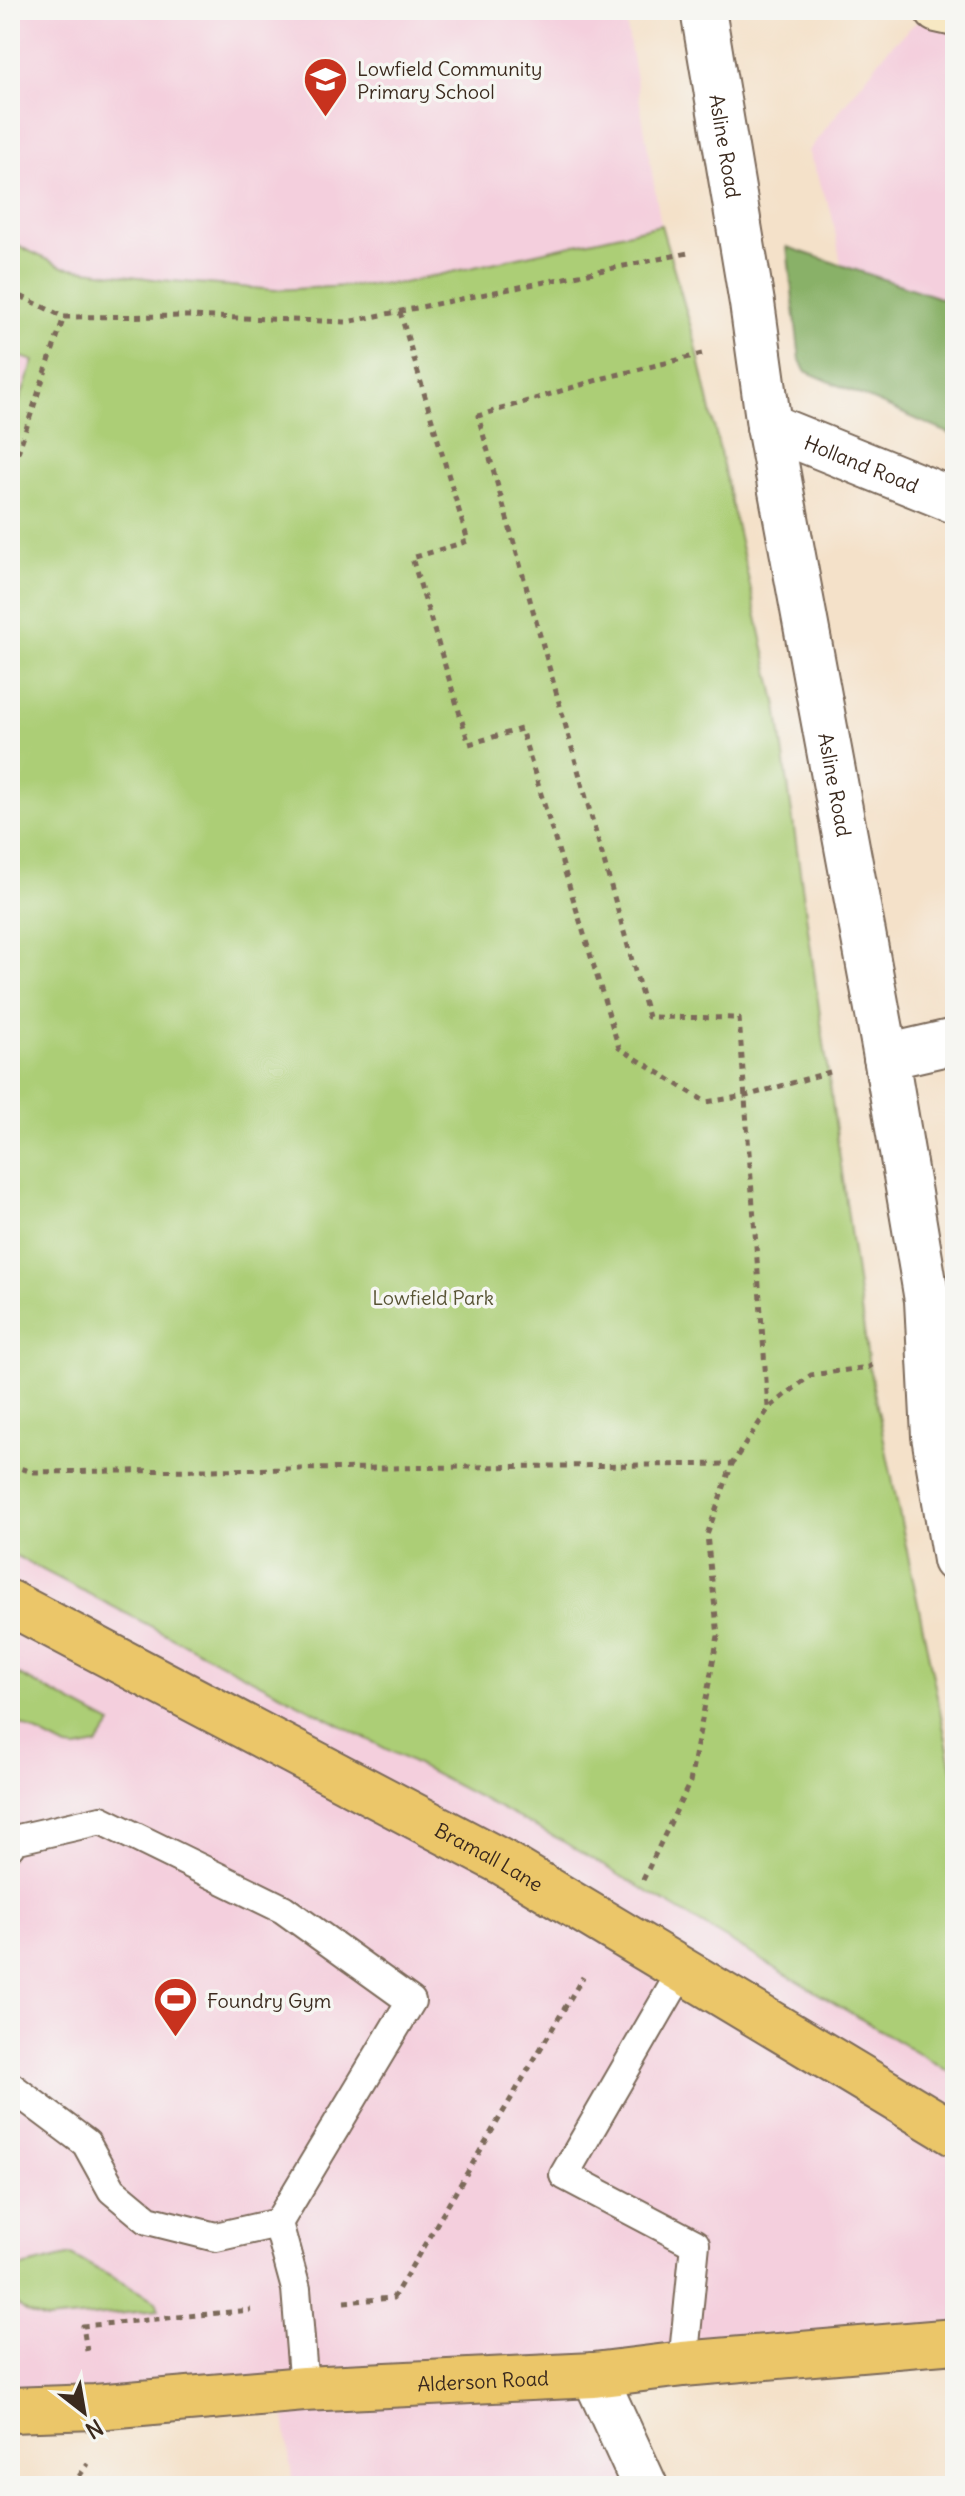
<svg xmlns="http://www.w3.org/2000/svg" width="965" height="2496" font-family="Delius,sans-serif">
	<rect width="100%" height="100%" fill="#f6f6f2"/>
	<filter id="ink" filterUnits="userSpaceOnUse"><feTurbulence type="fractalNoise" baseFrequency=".0125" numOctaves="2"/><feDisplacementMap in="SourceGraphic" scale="16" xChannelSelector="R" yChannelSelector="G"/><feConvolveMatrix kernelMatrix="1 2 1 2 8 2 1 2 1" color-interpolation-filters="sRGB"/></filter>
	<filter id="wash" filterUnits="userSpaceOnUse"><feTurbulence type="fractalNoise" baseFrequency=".006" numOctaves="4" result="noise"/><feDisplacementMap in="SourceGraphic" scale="32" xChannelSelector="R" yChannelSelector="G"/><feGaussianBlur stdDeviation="1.8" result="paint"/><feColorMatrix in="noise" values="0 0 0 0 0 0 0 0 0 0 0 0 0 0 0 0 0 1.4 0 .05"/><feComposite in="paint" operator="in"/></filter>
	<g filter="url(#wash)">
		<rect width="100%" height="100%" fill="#f4e1c9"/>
		<g fill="#f4cfdd">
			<path d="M10 10H624L661 225 403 283 275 290 161 280 54 266 10 245Z"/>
			<path d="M929 10 955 14V303L841 264 832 215 808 151 889 48Z"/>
			<path d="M10 353 35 361 10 427Z"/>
			<path d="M10 1553 557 1838 955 2075V2341L594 2375 645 2486H293L281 2393 10 2410Z"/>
		</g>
		<g fill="#acce76" stroke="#747c4a" stroke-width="2">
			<path d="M661 225 695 341 777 706 869 1367 955 1783V2075L557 1838 10 1553V427L34 361 10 353V242L63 267 161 280 275 290 403 283Z"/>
			<path d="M10 1670 112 1724 97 1745 77 1749 67 1748 10 1719Z"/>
			<path d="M71 2255 156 2301 159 2310 46 2320 27 2313 10 2299V2270Z"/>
		</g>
		<path fill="#89b167" stroke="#626e42" stroke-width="2" d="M787 247 955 303V436L805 371 800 360Z"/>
	</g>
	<g filter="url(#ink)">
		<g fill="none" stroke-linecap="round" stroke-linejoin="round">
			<defs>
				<g id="service">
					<path d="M10 1846 14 1840 101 1820 283 1909 411 2001 278 2223 216 2237 148 2220 112 2190 86 2143 10 2086"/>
					<path d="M682 1971 564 2175 695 2244 683 2364"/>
					<path d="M278 2223 296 2289 304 2389"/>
				</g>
				<g id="minor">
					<path id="s1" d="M769 426 955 501"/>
					<path d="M886 1057 955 1041"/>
					<path d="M594 2375 645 2486"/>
				</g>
				<g id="tertiary">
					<path id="s2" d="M703 10 752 303 769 426 886 1057 927 1300 934 1436 955 1560"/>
				</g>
				<path id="secondary" d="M937 10 955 14"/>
				<g id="trunk">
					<path id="s3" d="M10 1603 502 1862 955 2134"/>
					<path id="s4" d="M10 2410 95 2407 304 2389 594 2375 683 2364 955 2341"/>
				</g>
			</defs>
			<use href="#service" stroke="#7c6a5a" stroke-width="32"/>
			<use href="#minor" stroke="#7c6a5a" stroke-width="48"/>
			<use href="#tertiary" stroke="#7c6a5a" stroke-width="48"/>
			<use href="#secondary" stroke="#7c6a5a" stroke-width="48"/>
			<use href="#trunk" stroke="#7c6a5a" stroke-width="48"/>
			<g stroke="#7c6a5a" stroke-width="5" stroke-dasharray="6 6" stroke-linecap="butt">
				<path d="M10 291 64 317 188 316 347 322 688 253"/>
				<path d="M400 312 468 541 412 558 469 744 521 729 619 1048 706 1102 746 1096 830 1072"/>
				<path d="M702 354 604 378 478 416 648 1017 739 1018 768 1407"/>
				<path d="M10 476 64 317"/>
				<path d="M10 1465 32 1472 732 1464"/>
				<path d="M643 1880 690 1782 718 1636 707 1535 732 1464 769 1408 811 1375 869 1367 872 1365"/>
				<path d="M344 2302 393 2298 583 1977"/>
				<path d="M87 2351 83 2326 251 2310"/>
				<path d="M72 2486 88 2464"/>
			</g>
			<use href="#service" stroke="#fff" stroke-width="28"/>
			<use href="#minor" stroke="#fff" stroke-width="44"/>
			<use href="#tertiary" stroke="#fff" stroke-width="44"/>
			<use href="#secondary" stroke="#f7e8c3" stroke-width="44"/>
			<use href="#trunk" stroke="#ebc669" stroke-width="44"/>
		</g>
	</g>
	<defs>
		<symbol id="school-pin" viewBox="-11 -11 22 30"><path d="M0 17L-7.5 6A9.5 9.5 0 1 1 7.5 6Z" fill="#c8321e" stroke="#f6f6f2"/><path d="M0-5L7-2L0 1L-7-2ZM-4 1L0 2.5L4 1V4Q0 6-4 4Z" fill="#fff"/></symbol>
		<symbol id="stadium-pin" viewBox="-11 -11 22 30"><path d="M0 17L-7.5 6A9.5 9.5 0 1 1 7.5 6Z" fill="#c8321e" stroke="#f6f6f2"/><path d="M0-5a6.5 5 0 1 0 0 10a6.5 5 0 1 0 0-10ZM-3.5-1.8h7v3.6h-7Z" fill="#fff"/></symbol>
	</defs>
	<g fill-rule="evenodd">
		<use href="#school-pin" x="300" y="54" width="51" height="69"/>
		<use href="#stadium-pin" x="150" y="1974" width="51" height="69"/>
	</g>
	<g text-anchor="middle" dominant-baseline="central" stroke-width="7" stroke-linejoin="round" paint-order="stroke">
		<g font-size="20" fill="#3b2a1e" stroke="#f6f6f2" text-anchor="start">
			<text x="357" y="68">Lowfield Community<tspan x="357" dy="23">Primary School</tspan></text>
			<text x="207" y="2000">Foundry Gym</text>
		</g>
		<g font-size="20" fill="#3b2a1e" stroke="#f6f6f2">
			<text stroke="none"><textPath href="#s2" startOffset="138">Asline Road</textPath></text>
			<text stroke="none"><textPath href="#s1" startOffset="100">Holland Road</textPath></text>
			<text stroke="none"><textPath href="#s2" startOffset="786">Asline Road</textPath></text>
			<text stroke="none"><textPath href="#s3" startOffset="542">Bramall Lane</textPath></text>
			<text stroke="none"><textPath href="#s4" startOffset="474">Alderson Road</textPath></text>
		</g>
		<g font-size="20" fill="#575334" stroke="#f6f6f2">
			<text x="433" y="1297">Lowfield Park</text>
		</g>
	</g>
	<rect width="965" height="2496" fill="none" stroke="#f6f6f2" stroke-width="40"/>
	<g transform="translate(84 2412) rotate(149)" stroke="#f6f6f2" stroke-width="6" paint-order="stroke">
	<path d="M0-6L14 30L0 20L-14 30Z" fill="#3b2a1e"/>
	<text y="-12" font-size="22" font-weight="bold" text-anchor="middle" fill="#3b2a1e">N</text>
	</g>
</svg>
